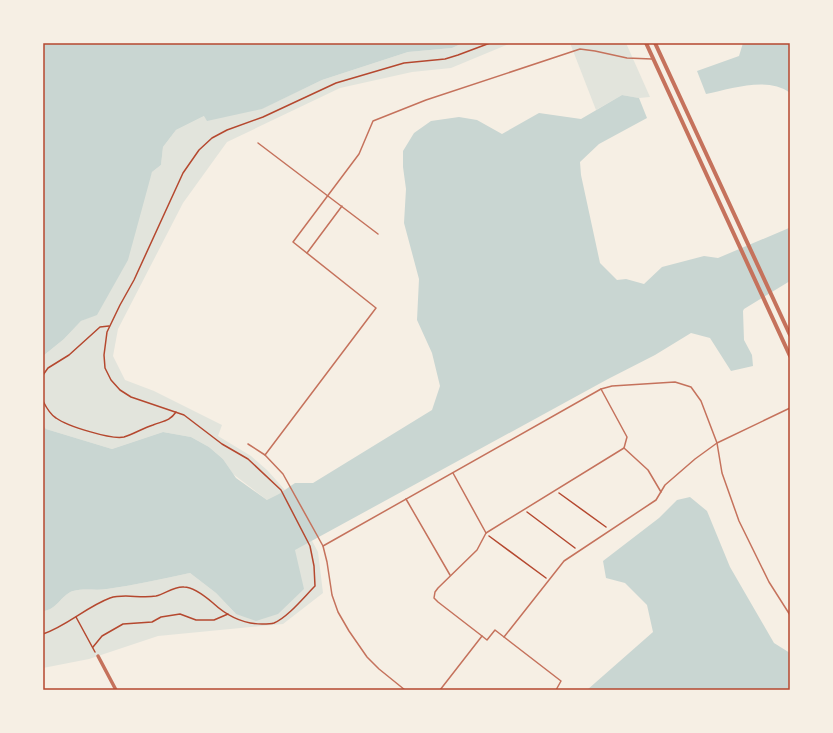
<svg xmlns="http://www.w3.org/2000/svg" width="833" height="733" font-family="Overpass,sans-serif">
	<rect width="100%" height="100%" fill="#f6efe4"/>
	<g fill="#e2e4dc">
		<path d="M463 43H511L451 68 412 72 340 88 227 142 183 203 118 329 113 356 125 380 154 391 222 425 218 436 251 456 267 470 285 490 318 552 323 593 283 624 158 636 89 659 43 668V611C57 610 61 595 73 591 85 588 96 591 107 589 135 585 162 579 190 573L216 593 236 614 267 500 233 474 223 459 209 447 191 437 163 432 112 449 46 429 43 425V356L64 339 81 321 97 314 152 172 161 165 163 147 176 130 204 116 261 109 322 80 408 52 452 48Z"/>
		<path d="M570 43H626L650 97 639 98 622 95 596 110Z"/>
	</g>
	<g fill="#c9d6d2">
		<path d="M43 43H463L452 48 408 52 322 80 262 109 207 121 204 116 176 130 163 147 161 165 152 172 128 260 97 315 81 321 64 339 43 356Z"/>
		<path d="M743 43H790V93C768 76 731 89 706 94L697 71 739 56Z"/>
		<path d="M622 95 639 98 647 118 599 144 580 162 581 175 600 263 617 280 626 279 644 284 662 267 704 256 718 258 789 228 790 281 744 309 743 311 744 340 752 355 753 366 731 371 710 338 691 333 655 355 608 379 295 550 304 589 278 614 256 621 236 614 216 593 190 573C162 579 135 585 107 589 96 591 85 588 73 591 61 595 57 610 43 611V425L46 429 112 449 163 432 191 437 209 447 223 459 236 478 267 500 279 494 295 483H313L432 410 440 386 432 353 417 320 419 279 404 223 406 189 403 167V151L414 133 431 121 459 117 477 120 502 134 539 113 581 119Z"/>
		<path d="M690 497 707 511 730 567 774 643 790 653V690H587L653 632 647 605 625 583 606 578 603 561 659 518 677 500Z"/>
	</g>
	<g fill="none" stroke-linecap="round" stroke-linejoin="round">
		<g stroke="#b5482f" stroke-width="1.5">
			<path d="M43 375 48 368 69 355 100 327 109 326"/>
			<path d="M43 401C46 407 51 415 56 418 67 426 112 440 124 437 134 434 143 428 153 425 163 421 170 421 176 412"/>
			<path d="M559 493 606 527"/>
			<path d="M527 512 575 548"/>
			<path d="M489 536 546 578"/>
			<path d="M76 617 95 652"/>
			<path d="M43 634C67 626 86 607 110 598 125 593 140 599 156 596 165 594 174 586 184 587 194 587 206 597 213 603 227 616 243 624 262 624 266 624 271 624 274 623 288 617 304 597 315 586L314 566 310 546 281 490 248 459 222 444 184 415 131 397 120 390 111 380 105 368 104 355 107 332 120 305 134 280 183 173 199 150 212 138 227 130 263 117 336 83 404 63 445 59 458 55 490 43"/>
			<path d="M93 647 102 636 123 624 152 622 161 617 180 614 196 620H214L228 614"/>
		</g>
		<g stroke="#c5725c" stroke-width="1.5">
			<path d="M258 143 378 234"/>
			<path d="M307 253 342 206"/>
			<path d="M601 389 627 437 624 448"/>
			<path d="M248 444 265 455 283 474 323 546 327 562 332 595 338 612 349 631 367 657 379 669 405 690"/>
			<path d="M265 455 376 308 293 242 359 154 373 121 426 100 580 49 595 51 627 58 652 59"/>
			<path d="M453 473 486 533"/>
			<path d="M406 499 450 575"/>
			<path d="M323 546 601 389 612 386 675 382 691 387 701 401 717 443 722 473 739 521 769 582 790 615"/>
			<path d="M482 636 438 602 434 598 435 592 438 588 477 550 486 533 624 448 648 470 661 492"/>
			<path d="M440 690 482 636 487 640 495 630 504 637"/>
			<path d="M556 690 561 681 504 637 564 561 656 500 665 485 695 459 717 443 790 408"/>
		</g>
		<path stroke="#c5725c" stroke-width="3.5" d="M98 656 116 690"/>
		<g stroke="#c5725c" stroke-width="4">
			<path d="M646 43 790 356"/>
			<path d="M655 43 790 335"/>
		</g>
	</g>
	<rect width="833" height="733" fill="none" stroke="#f6efe4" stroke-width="88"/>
	<rect x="44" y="44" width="745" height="645" fill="none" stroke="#b5482f" stroke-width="1.5"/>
</svg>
